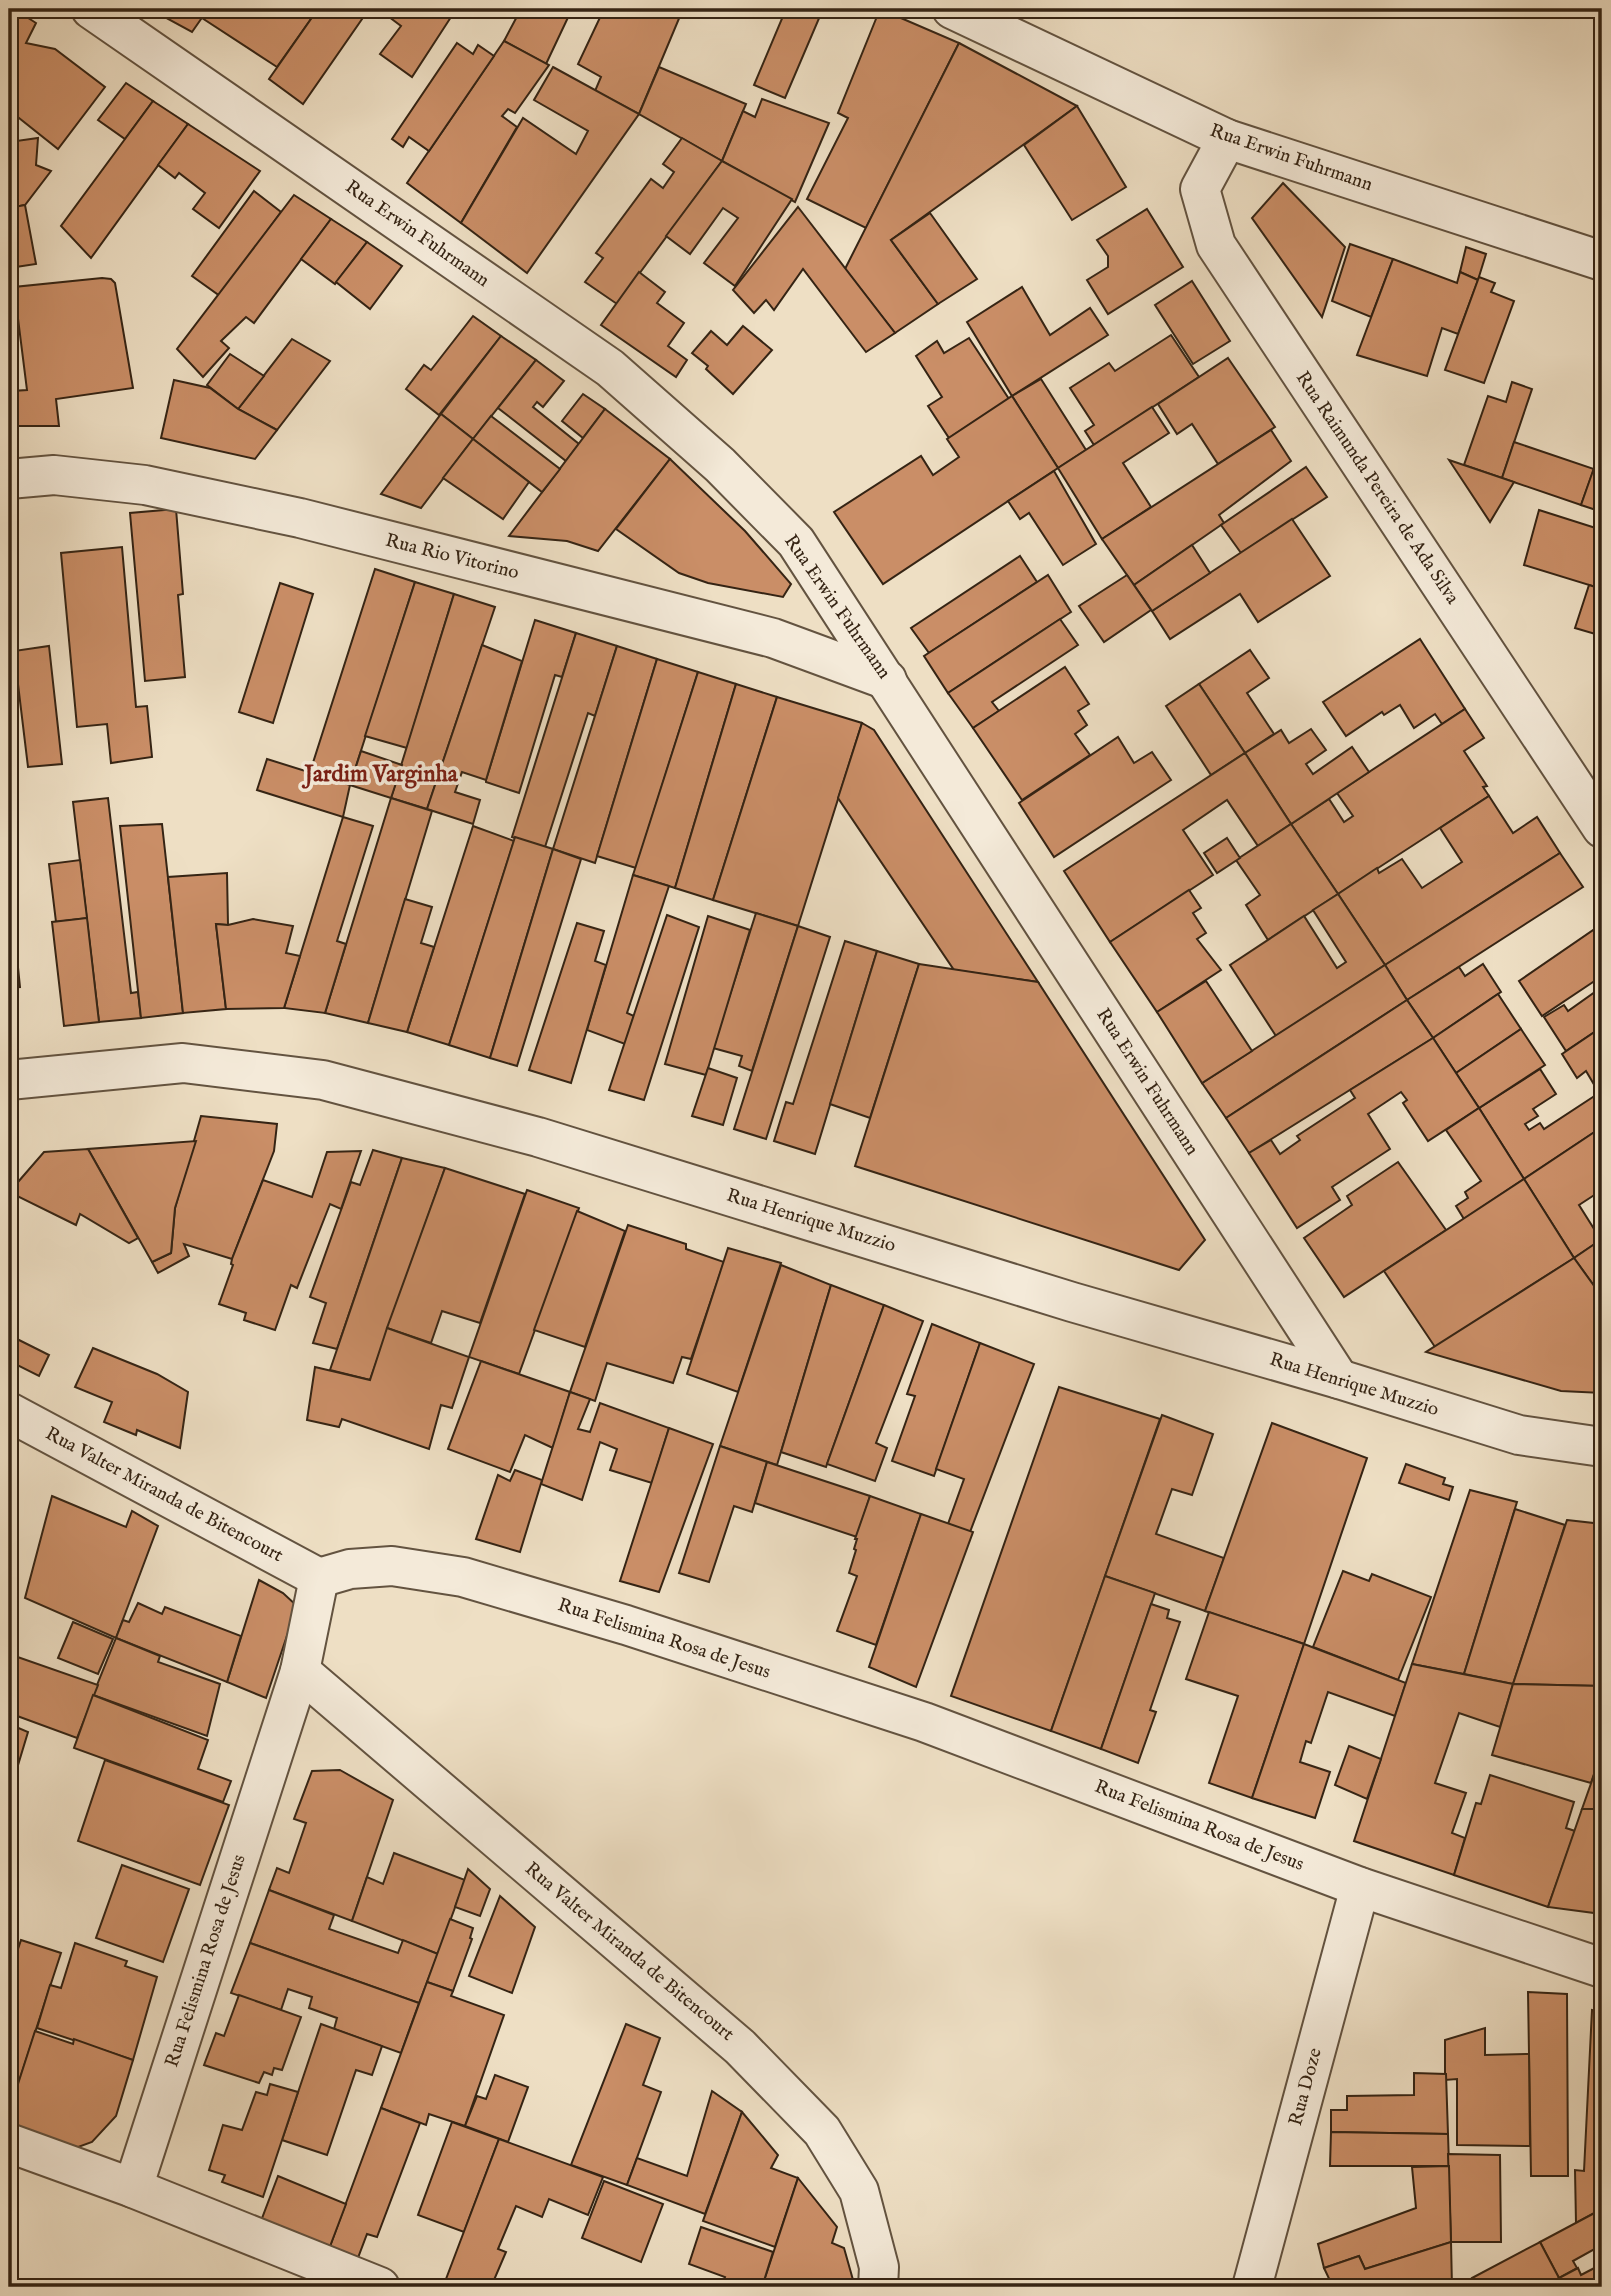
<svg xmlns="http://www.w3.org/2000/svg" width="1611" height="2296" font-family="'IM FELL English',serif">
	<rect width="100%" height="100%" fill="#eedfc4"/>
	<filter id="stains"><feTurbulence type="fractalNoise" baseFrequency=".00286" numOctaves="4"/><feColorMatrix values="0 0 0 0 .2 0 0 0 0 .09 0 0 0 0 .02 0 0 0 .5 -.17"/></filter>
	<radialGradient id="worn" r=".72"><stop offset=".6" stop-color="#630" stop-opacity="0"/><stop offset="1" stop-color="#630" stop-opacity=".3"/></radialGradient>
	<g fill="#ca8e67" stroke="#352414" stroke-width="2">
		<path d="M9 9H14L36 23 26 43 55 49 105 87 58 149 9 110Z"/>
		<path d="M160 9H208L192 32 157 13Z"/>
		<path d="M208 9H318L277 67 202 18Z"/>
		<path d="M318 9H369L303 104 269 79Z"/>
		<path d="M383 9H442L453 14 412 77 380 54 401 26 381 11Z"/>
		<path d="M521 9H572L546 64 504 41Z"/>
		<path d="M604 9H646L652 12 653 9H683L639 114 595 91 601 77 578 64Z"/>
		<path d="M786 9H823L785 98 754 85Z"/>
		<path d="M880 9 959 43 866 228 807 199 848 118 838 113Z"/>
		<path d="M504 41 549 65 515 113 508 109 502 116 517 127 461 223 407 183Z"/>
		<path d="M457 43 473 54 478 45 494 56 429 151 409 137 403 147 392 139Z"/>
		<path d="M959 43 1077 106 891 240 938 304 895 333 845 269Z"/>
		<path d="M553 67 639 114 527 273 461 223 523 118 576 154 588 131 534 100Z"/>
		<path d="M659 67 746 104 722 161 639 114Z"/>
		<path d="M126 83 153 101 125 139 98 120Z"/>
		<path d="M762 99 829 123 795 202 722 161 743 111 755 117Z"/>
		<path d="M153 101 188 124 91 258 61 226Z"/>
		<path d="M1077 106 1126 187 1072 220 1024 145Z"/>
		<path d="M188 124 260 171 219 228 193 209 205 193 179 173 175 178 158 165Z"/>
		<path d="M38 138 36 165 51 171 25 205 9 208V142Z"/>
		<path d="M682 138 722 161 617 304 585 282 603 258 596 253 651 179 663 188 674 172 663 164Z"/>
		<path d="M722 161 792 199 735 286 704 263 738 218 723 208 690 254 666 236Z"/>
		<path d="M1283 183 1345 247 1322 317 1252 218Z"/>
		<path d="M254 191 281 212 220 296 192 276Z"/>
		<path d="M294 195 331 219 254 323 246 317 221 341 229 348 203 377 177 349Z"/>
		<path d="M25 205 36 264 9 268V208Z"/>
		<path d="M798 207 895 333 866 352 803 269 774 310 766 300 754 313 733 290Z"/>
		<path d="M1147 209 1183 267 1108 314 1087 280 1108 267V256L1097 240Z"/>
		<path d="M930 213 977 279 938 304 891 240Z"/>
		<path d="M331 219 367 242 335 284 301 259Z"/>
		<path d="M367 242 402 266 370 309 336 282Z"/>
		<path d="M1350 244 1393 259 1371 317 1332 301Z"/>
		<path d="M1466 247 1486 254 1478 280 1460 272Z"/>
		<path d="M1393 259 1457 283 1460 272 1478 280 1458 334 1442 328 1427 376 1357 355Z"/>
		<path d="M639 272 665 292 657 303 684 323 668 346 687 360 676 377 601 325Z"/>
		<path d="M1479 277 1495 283 1491 292 1514 301 1484 383 1445 370Z"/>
		<path d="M102 278 111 279 115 283 133 388 56 399 59 426H17L12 391 27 390 14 287Z"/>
		<path d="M1192 281 1230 341 1193 364 1155 305Z"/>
		<path d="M1022 287 1050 335 1090 308 1108 335 1012 396 967 322Z"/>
		<path d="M473 316 501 336 439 415 406 389 424 365 431 370Z"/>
		<path d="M743 326 772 350 733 394 706 369 708 366 692 353 711 331 727 345Z"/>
		<path d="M1171 335 1199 377 1094 445 1085 431 1094 425 1070 388 1109 363 1115 371Z"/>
		<path d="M501 336 536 360 473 439 441 414Z"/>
		<path d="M969 338 1009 399 949 438 928 406 942 397 916 356 937 341 944 353Z"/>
		<path d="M292 339 330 361 277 430 238 409Z"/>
		<path d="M230 354 264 376 238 409 207 385Z"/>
		<path d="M1228 358 1275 427 1218 464 1192 424 1177 434 1158 404Z"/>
		<path d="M536 360 564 381 543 407 537 402 533 407 579 444 566 461 498 408Z"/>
		<path d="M9 363 17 426H9Z"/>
		<path d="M1041 379 1086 450 1058 468 1012 396Z"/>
		<path d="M174 380 210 388 238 409 277 430 255 459 161 438Z"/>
		<path d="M1512 382 1532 389 1502 478 1464 465 1488 396 1506 402Z"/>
		<path d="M583 394 605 409 583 438 562 421Z"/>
		<path d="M1012 396 1058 468 883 584 834 512 921 456 933 475 959 457 947 439Z"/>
		<path d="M1152 407 1169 433 1123 463 1151 507 1102 539 1058 468Z"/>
		<path d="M605 409 670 459 598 551 567 541 509 536Z"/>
		<path d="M441 414 473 439 421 508 381 494Z"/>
		<path d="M491 416 560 469 542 492 473 439Z"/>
		<path d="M1271 430 1291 461 1219 515 1224 523 1221 525 1134 585 1102 539Z"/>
		<path d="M473 439 529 482 503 519 443 478Z"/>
		<path d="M1514 442 1594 469 1581 505 1502 478Z"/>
		<path d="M1602 445V512L1581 505Z"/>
		<path d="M670 459 745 531 791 584 783 597 708 583 679 573 616 529Z"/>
		<path d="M1449 460 1514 482 1490 522Z"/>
		<path d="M1306 467 1327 497 1241 553 1221 525Z"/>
		<path d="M1054 471 1096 544 1063 565 1029 513 1020 519 1008 501Z"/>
		<path d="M176 509 183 594 178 595 185 677 145 681 130 513Z"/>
		<path d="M1539 510 1602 530V589L1524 565Z"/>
		<path d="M1292 519 1330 576 1258 622 1240 594 1170 639 1152 611Z"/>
		<path d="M1192 545 1210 573 1152 611 1134 585Z"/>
		<path d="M122 547 136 707 147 706 152 757 111 763 107 724 77 727 61 553Z"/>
		<path d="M1020 556 1037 582 929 653 911 628Z"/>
		<path d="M375 569 415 582 350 785 310 772Z"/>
		<path d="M1048 575 1071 612 948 693 924 656Z"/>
		<path d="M1127 575 1151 610 1104 642 1079 606Z"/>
		<path d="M415 582 454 594 407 748 365 736Z"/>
		<path d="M280 583 313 594 273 723 239 712Z"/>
		<path d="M1589 585 1602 589V636L1575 628Z"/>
		<path d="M454 594 495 607 427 809 391 798Z"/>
		<path d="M1060 619 1078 645 992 702 999 711 973 728 948 693Z"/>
		<path d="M535 620 576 633 562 677 555 675 519 793 486 782V780Z"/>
		<path d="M576 633 617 646 595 716 588 713 545 847 512 837Z"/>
		<path d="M1420 639 1465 709 1442 724 1435 714 1414 728 1400 705 1384 715 1382 712 1346 736 1323 702Z"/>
		<path d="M482 645 522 661 486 780 462 772 455 792 480 800 473 824 427 809Z"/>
		<path d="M49 646 62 764 28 767 14 651Z"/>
		<path d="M617 646 657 659 595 863 553 849Z"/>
		<path d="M1250 650 1269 678 1247 693 1274 734 1245 753 1199 684Z"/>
		<path d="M657 659 698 672 636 868 597 856Z"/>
		<path d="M1065 667 1089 704 1078 711 1087 725 1075 734 1090 755 1022 800 973 728Z"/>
		<path d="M698 672 736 684 675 888 633 875Z"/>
		<path d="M736 684 777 697 713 900 675 888Z"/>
		<path d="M1199 684 1245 753 1211 775 1166 706Z"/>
		<path d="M777 697 862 723 798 926 713 900Z"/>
		<path d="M1465 709 1484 738 1464 751 1487 786 1483 787 1489 796 1338 894 1291 824 1329 799 1344 822 1353 816 1337 793Z"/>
		<path d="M862 723 874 730 1038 982 954 970 838 798Z"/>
		<path d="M1311 729 1326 750 1306 764 1313 774 1352 747 1369 772 1291 824 1245 753 1281 730 1289 743Z"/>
		<path d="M1118 737 1134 763 1152 752 1171 780 1054 857 1019 803Z"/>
		<path d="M361 751 402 765 391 798 350 785Z"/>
		<path d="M1245 753 1291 824 1258 846 1227 800 1183 830 1213 875 1110 942 1064 871Z"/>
		<path d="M267 759 350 785 343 817 257 790Z"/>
		<path d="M1489 796 1513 833 1537 817 1560 853 1385 965 1338 894 1377 868 1379 873 1402 859 1422 888 1462 862 1440 828Z"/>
		<path d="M108 798 131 993 138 992 141 1018 99 1022 73 802Z"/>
		<path d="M391 798 432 811 368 1023 325 1013Z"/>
		<path d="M343 817 373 826 337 941 346 944 325 1013 284 1008Z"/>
		<path d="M162 824 183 1013 141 1018 120 826Z"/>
		<path d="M1291 824 1338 894 1268 940 1246 905 1260 895 1236 860Z"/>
		<path d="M473 826 514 841 449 1045 407 1032Z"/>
		<path d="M515 837 553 849 490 1058 449 1045Z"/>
		<path d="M1227 838 1240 858 1217 873 1204 853Z"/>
		<path d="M553 849 581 859 517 1066 490 1058Z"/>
		<path d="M1560 853 1583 887 1407 1000 1385 965Z"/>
		<path d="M80 860 87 918 56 922 49 864Z"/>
		<path d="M227 873 228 925 216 924 226 1009 183 1013 168 877Z"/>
		<path d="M633 875 669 886 627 1013 634 1016 625 1044 587 1030Z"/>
		<path d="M9 879 20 987 9 988Z"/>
		<path d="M1189 890 1201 908 1193 913 1206 933 1197 939 1221 970 1157 1012 1110 942Z"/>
		<path d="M1338 894 1385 965 1276 1036 1230 965 1304 916 1337 968 1346 962 1313 910Z"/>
		<path d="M405 899 432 907 421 943 434 947 407 1032 368 1023Z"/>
		<path d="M756 913 798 926 752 1071 739 1066 742 1056 713 1048Z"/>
		<path d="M667 915 699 927 644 1100 609 1090Z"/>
		<path d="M708 916 750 930 706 1075 665 1064Z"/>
		<path d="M87 918 99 1022 64 1026 52 922Z"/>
		<path d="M253 919 293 926 286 953 300 956 284 1008 226 1009 216 924 228 925Z"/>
		<path d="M577 923 604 931 595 961 606 965 571 1083 529 1070Z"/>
		<path d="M1602 924V976L1542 1016 1519 981Z"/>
		<path d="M798 926 830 937 766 1139 734 1129Z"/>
		<path d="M845 941 877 951 815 1154 774 1141 786 1102 793 1104Z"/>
		<path d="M877 951 919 964 870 1118 830 1104Z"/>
		<path d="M919 964 1038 982 1205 1240 1179 1270 855 1166Z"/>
		<path d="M1483 964 1501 992 1433 1038 1407 1000 1459 967 1465 976Z"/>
		<path d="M1385 965 1407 1000 1226 1118 1202 1083Z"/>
		<path d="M1206 981 1252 1051 1202 1083 1157 1012Z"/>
		<path d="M1602 987V1027L1566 1051 1544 1017 1564 1005 1568 1011Z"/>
		<path d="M1498 994 1521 1029 1456 1073 1433 1038Z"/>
		<path d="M1407 1000 1433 1038 1249 1153 1226 1118Z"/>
		<path d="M1602 1027V1127L1524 1179 1479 1108 1540 1069 1556 1094 1533 1109 1538 1116 1525 1124 1529 1130 1540 1123 1544 1129 1599 1093 1586 1071 1577 1078 1562 1054Z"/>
		<path d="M1521 1029 1545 1065 1479 1108 1456 1073Z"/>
		<path d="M1433 1038 1479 1108 1428 1141 1403 1103 1407 1100 1401 1092 1368 1114 1390 1149 1332 1187 1340 1200 1297 1228 1249 1153 1271 1140 1280 1154 1300 1140 1297 1136 1355 1098 1350 1090Z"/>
		<path d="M708 1068 737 1078 723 1125 692 1116Z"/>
		<path d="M1479 1108 1524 1179 1464 1219 1456 1206 1468 1198 1465 1192 1481 1181 1446 1130Z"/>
		<path d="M201 1116 277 1124 274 1151 232 1259 184 1244 189 1256 158 1273 152 1262 171 1253 175 1208Z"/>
		<path d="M1602 1127V1190L1579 1205 1601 1240 1574 1258 1524 1179Z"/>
		<path d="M196 1141 175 1208 171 1253 152 1262 88 1149Z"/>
		<path d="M88 1149 138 1238 129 1243 80 1214 76 1225 17 1196 18 1182 44 1152Z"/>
		<path d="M373 1150 402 1158 337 1349 313 1343 326 1303 310 1297 351 1182 360 1185Z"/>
		<path d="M361 1151 341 1209 330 1204 297 1288 291 1285 275 1330 244 1320 246 1313 219 1304 233 1265 231 1264 232 1259 263 1180 312 1197 327 1152Z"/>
		<path d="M402 1158 445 1168 370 1380 330 1370Z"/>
		<path d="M1398 1162 1446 1230 1344 1297 1304 1238 1352 1205 1347 1196Z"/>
		<path d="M445 1168 525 1194 480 1323 442 1311 431 1343 387 1328Z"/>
		<path d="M1524 1179 1574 1258 1435 1347 1384 1271Z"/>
		<path d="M527 1190 579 1208 519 1374 469 1357Z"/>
		<path d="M577 1211 625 1231 585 1347 534 1330Z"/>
		<path d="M628 1225 686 1244V1249L724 1262 691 1359 682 1357 673 1383 607 1363 595 1401 570 1392Z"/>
		<path d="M1602 1239V1287L1597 1290 1574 1258Z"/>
		<path d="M728 1248 781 1263 738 1392 687 1374Z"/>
		<path d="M1574 1258 1597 1290 1602 1289V1393L1561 1391 1426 1352Z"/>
		<path d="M781 1265 831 1285 777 1465 720 1446Z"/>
		<path d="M831 1285 884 1305 826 1467 781 1452Z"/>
		<path d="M884 1305 923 1321 876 1443 887 1448 875 1481 827 1464Z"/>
		<path d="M932 1324 980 1343 934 1476 892 1461 915 1396 907 1394Z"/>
		<path d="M387 1328 469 1357 452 1408 441 1405 429 1449 342 1419 339 1427 307 1420 315 1367 370 1380Z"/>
		<path d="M13 1337 49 1355 39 1376 9 1361V1346Z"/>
		<path d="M980 1343 1034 1364 970 1532 948 1524 964 1479 936 1469Z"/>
		<path d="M93 1348 157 1374 188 1392 180 1448 137 1430 136 1435 104 1422 112 1402 75 1387Z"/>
		<path d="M481 1361 570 1392 553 1448 525 1435 510 1472 448 1449Z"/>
		<path d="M1059 1387 1160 1419 1051 1731 951 1696Z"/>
		<path d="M570 1392 590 1399 578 1429 590 1432 600 1403 669 1428 652 1483 610 1470 617 1449 600 1442 582 1500 541 1484Z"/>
		<path d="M1162 1415 1213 1434 1192 1495 1172 1489 1156 1534 1224 1558 1205 1611 1105 1576Z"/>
		<path d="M1272 1423 1367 1458 1304 1644 1205 1611Z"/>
		<path d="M669 1428 713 1444 659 1592 620 1581Z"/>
		<path d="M720 1446 767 1462 752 1512 734 1506 709 1582 679 1573Z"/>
		<path d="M767 1462 870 1496 857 1537 755 1503Z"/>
		<path d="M1406 1464 1445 1478 1443 1484 1453 1487 1449 1500 1399 1483Z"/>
		<path d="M515 1470 542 1480 520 1552 476 1539 498 1475 510 1481Z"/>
		<path d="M1470 1490 1517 1502 1464 1674 1412 1664Z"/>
		<path d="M52 1496 126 1527 132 1511 158 1526 116 1638 25 1598Z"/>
		<path d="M870 1496 921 1514 876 1645 837 1631 857 1576 849 1573 856 1550 854 1549 857 1539H855Z"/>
		<path d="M1515 1509 1565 1525 1513 1684 1464 1674Z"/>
		<path d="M921 1514 973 1532 916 1687 869 1667Z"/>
		<path d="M1567 1520 1602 1524V1686L1513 1684Z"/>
		<path d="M1343 1571 1369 1581 1372 1574 1431 1597 1398 1680 1313 1647Z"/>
		<path d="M1105 1576 1155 1593 1101 1749 1051 1731Z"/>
		<path d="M259 1580 283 1593 297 1606 266 1698 227 1682Z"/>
		<path d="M138 1603 162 1614 165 1607 241 1636 227 1682 116 1638 123 1620 129 1622Z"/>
		<path d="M1151 1604 1169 1610 1167 1618 1180 1622 1150 1710 1156 1712 1138 1763 1101 1749Z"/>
		<path d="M1209 1612 1304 1644 1252 1798 1209 1783 1238 1696 1186 1679Z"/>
		<path d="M73 1622 113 1639 98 1674 58 1658Z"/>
		<path d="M116 1638 160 1656 158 1662 220 1684 207 1736 93 1695Z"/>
		<path d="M1304 1644 1406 1683 1395 1716 1328 1692 1311 1743 1306 1741 1300 1762 1330 1772 1315 1818 1252 1798Z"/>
		<path d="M9 1654 98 1685 77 1738 9 1713Z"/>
		<path d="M1412 1664 1513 1684 1500 1727 1459 1713 1435 1783 1466 1793 1452 1833 1465 1838 1454 1875 1354 1841Z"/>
		<path d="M1513 1684 1602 1686V1750L1591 1783 1492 1755Z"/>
		<path d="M93 1695 208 1740 198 1769 231 1781 223 1802 74 1748Z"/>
		<path d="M9 1724 28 1732 9 1795Z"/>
		<path d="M1349 1746 1381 1759 1367 1799 1335 1785Z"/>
		<path d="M1600 1758H1602V1809H1582Z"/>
		<path d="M105 1760 229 1805 200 1885 78 1841Z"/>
		<path d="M340 1770 393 1800 352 1921 269 1890 277 1868 289 1873 306 1823 294 1819 312 1771Z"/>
		<path d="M1490 1775 1574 1802 1566 1828 1575 1831 1548 1907 1454 1875 1476 1803 1481 1804Z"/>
		<path d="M1582 1809H1602V1914L1548 1907Z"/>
		<path d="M394 1853 465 1880 438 1954 352 1921 367 1877 383 1884Z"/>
		<path d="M122 1865 189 1889 163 1962 96 1938Z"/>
		<path d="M468 1869 490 1889 480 1916 455 1907Z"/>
		<path d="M269 1890 334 1915 329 1929 398 1953 403 1940 438 1954 419 2003 250 1943Z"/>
		<path d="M500 1896 535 1927 512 1993 469 1976Z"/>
		<path d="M450 1919 473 1928 470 1938 472 1939 453 1991 427 1982Z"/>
		<path d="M21 1940 61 1953 9 2112V1976Z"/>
		<path d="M75 1943 127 1961 125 1966 157 1977 133 2060 37 2028 50 1985 61 1988Z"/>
		<path d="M250 1943 419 2003 401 2053 334 2029 337 2018 309 2008 312 1997 288 1989 281 2010 231 1993Z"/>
		<path d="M427 1982 453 1991 451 1996 504 2015 465 2126 429 2114 426 2125 381 2108Z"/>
		<path d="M1528 1992 1567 1994 1568 2176H1531Z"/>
		<path d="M239 1995 301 2017 282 2070 274 2068 272 2075 264 2072 259 2083 204 2065 216 2033 224 2036Z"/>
		<path d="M1592 2010 1602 2012V2209L1576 2223 1575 2170 1584 2171Z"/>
		<path d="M321 2024 382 2046 372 2075 356 2070 327 2155 282 2140Z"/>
		<path d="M626 2024 660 2038 643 2085 661 2092 627 2185 571 2165Z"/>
		<path d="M1485 2028V2055L1529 2054 1530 2146 1457 2145V2079L1445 2080V2040Z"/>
		<path d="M35 2031 73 2044 74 2039 133 2060 116 2116 92 2142 70 2150 9 2128V2112Z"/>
		<path d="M1414 2073 1446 2074 1448 2134 1331 2132V2110H1347V2096L1414 2095Z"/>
		<path d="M495 2075 528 2087 508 2142 465 2126 477 2096 486 2099Z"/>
		<path d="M270 2084 298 2092 263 2197 222 2182 225 2175 209 2170 223 2125 242 2130 256 2092 267 2095Z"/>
		<path d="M712 2091 742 2112 705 2214 627 2185 637 2158 687 2176Z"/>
		<path d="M381 2108 420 2123 377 2237 367 2234 356 2263 329 2249Z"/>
		<path d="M742 2112 778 2155 771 2168 798 2178 775 2247 703 2221Z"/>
		<path d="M452 2122 499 2139 464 2232 418 2215Z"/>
		<path d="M1331 2132 1448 2134 1449 2166H1330Z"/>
		<path d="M499 2139 603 2177 588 2215 549 2199 542 2217 516 2206 498 2249 506 2252 491 2287H443Z"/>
		<path d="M1448 2154 1500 2155 1501 2242H1451Z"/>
		<path d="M1449 2166 1451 2242 1365 2269 1359 2256 1324 2268 1318 2244 1416 2208 1412 2167Z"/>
		<path d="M278 2176 346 2204 329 2249 261 2221Z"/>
		<path d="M798 2178 837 2227 832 2243 844 2248 855 2287H762Z"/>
		<path d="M604 2181 663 2204 641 2262 582 2238Z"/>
		<path d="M1602 2209V2245L1573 2261 1577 2268 1559 2278 1540 2242Z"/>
		<path d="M701 2227 773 2252 762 2287H721L725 2277 689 2264Z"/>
		<path d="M1451 2242 1452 2287H1333L1324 2268 1359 2256 1365 2269Z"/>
		<path d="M1540 2242 1559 2278 1542 2287H1477L1472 2278Z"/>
		<path d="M1602 2264V2287H1564L1559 2278 1578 2268 1581 2275Z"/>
	</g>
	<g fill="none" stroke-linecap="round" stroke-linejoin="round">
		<defs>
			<g id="minor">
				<path d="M91 9 610 368 720 465 796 542 1339 1379"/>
				<path d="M952 9 1227 139 1602 261"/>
				<path d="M1227 139 1200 189 1216 245 1602 828"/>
				<path d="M9 479 54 475 145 485 300 518 773 638 887 680"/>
				<path d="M9 1080 183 1063 323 1080 538 1137 1072 1302 1339 1379 1519 1435 1602 1447"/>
				<path d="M9 1412 319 1578"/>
				<path d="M319 1578 350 1569 392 1566 463 1577 626 1625 924 1722 1360 1887 1602 1968"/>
				<path d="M300 1671 740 2047 822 2131 859 2191 879 2267 878 2287"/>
				<path d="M9 2143 133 2188 380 2287"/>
				<path d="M133 2188 300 1671 319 1578"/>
				<path d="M1252 2287 1360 1887"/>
			</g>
		</defs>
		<use href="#minor" stroke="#635340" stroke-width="42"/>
		<use href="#minor" stroke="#f4ead9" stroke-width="38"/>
	</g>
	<g text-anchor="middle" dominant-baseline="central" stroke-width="7" stroke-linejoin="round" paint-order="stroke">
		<g font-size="19" fill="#352414" stroke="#f4ead9">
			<text transform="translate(1291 158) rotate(19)">Rua Erwin Fuhrmann</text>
			<text transform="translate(417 234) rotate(35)">Rua Erwin Fuhrmann</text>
			<text transform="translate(1377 488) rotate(56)">Rua Raimunda Pereira de Ada Silva</text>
			<text transform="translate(452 557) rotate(14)">Rua Rio Vitorino</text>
			<text transform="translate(837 607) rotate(55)">Rua Erwin Fuhrmann</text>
			<text transform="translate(1147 1082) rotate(57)">Rua Erwin Fuhrmann</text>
			<text transform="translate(811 1221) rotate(17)">Rua Henrique Muzzio</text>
			<text transform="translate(1354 1385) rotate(17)">Rua Henrique Muzzio</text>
			<text transform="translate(164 1495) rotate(28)">Rua Valter Miranda de Bitencourt</text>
			<text transform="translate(664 1639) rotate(18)">Rua Felismina Rosa de Jesus</text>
			<text transform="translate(1199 1826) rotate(21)">Rua Felismina Rosa de Jesus</text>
			<text transform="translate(629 1952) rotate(40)">Rua Valter Miranda de Bitencourt</text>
			<text transform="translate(206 1961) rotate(-72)">Rua Felismina Rosa de Jesus</text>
			<text transform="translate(1306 2087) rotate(-75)">Rua Doze</text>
		</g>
		<g font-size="23" font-weight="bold" fill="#7a1f14" stroke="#f4ead9">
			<text x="381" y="774">Jardim Varginha</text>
		</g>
	</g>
	<rect width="1611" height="2296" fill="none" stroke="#eedfc4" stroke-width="35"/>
	<rect x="10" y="10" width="1590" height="2275" fill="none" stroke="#352414" stroke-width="3.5"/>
	<rect x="18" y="18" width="1576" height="2261" fill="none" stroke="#352414" stroke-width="2"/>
	<rect width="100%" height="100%" filter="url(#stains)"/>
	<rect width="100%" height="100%" fill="url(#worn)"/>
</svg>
